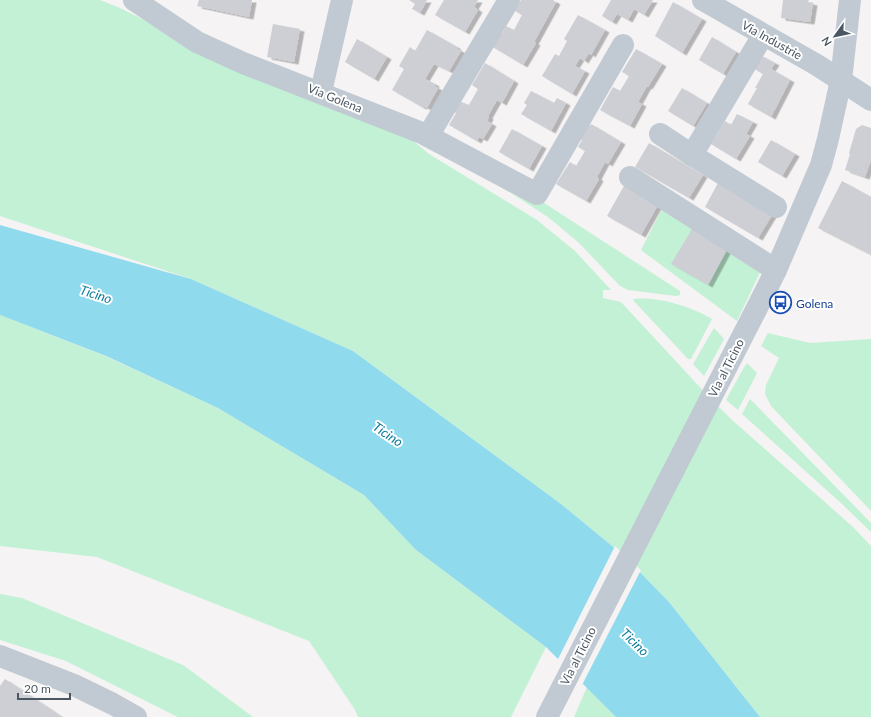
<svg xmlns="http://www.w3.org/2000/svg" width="871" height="717" font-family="Lato,sans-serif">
	<defs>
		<filter id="shadow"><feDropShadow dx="4.5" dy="2.5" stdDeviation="0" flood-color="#0004"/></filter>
	</defs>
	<rect width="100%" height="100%" fill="#f5f3f3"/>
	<g fill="#c3f1d5">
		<path d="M0 0H100L120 8 194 45 405 134 429 154 537 220 575 251 611 290H603V298L621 302 708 396 732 420 853 527 871 546V717H760L669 602 623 555 561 504 353 351 191 279 0 216Z"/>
		<path d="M497 184 538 199 680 291V295L676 296 628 290 620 286 579 243 548 217Z"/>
		<path d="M664 205 761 270 737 321 641 250Z"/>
		<path d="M634 299C658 296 692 307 712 319L691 359H688L633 300Z"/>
		<path d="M0 315 105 356 218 408 364 495 416 550 546 647 511 717H358L355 710 309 641 97 557 0 546Z"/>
		<path d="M714 328 724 339 704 376 693 364Z"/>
		<path d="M768 333 810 343 871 339V511L771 406 765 394 766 385 779 358 761 346Z"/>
		<path d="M747 363 757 373 738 410 726 400 743 369Z"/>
		<path d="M750 399 871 523V532L842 504 742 414Z"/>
		<path d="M0 594 22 598 183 665 253 717H178L66 661 0 640Z"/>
		<path d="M587 687 616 717H574Z"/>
	</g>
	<path fill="#90daee" d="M0 225 191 279 353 351 561 504 623 555 669 602 760 717H616L546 647 416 550 364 495 218 408 106 356 0 315Z"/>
	<path fill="#f5f3f3" d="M615 546 641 570 582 685 557 661Z"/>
	<g fill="#cdcfd5" filter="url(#shadow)">
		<path d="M199 0H252L249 17 197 6Z"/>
		<path d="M409 0H427L420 13 412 9 415 4Z"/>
		<path d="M444 0H478L474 7 478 10 465 32 435 15Z"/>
		<path d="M521 0H553L556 2 534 42 536 43 523 65 488 44 496 30 502 34 506 26 514 30 522 15 515 11Z"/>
		<path d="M611 0H653L644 15 634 9 628 20 617 14 612 22 602 16Z"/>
		<path d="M783 0H809L808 2 813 3 810 22 781 18Z"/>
		<path d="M673 2 702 19 682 53 655 36Z"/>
		<path d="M578 15 605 30 591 55 589 53 584 61 580 58 575 66 585 71 572 94 542 76 555 54 559 56 567 41 564 39Z"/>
		<path d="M273 24 300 29 294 62 267 57Z"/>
		<path d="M427 30 457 47 456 48 461 51 449 71 434 64 425 79 435 84 434 86 438 88 427 108 423 106 422 107 392 90 404 69 399 66 410 47 415 51Z"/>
		<path d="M712 37 736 52 723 74 699 60Z"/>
		<path d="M357 39 387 57 374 79 345 62Z"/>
		<path d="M636 49 662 64 648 87 647 86 638 102 642 104 630 126 600 110 613 87 620 91 629 76 622 72Z"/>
		<path d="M760 55 775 63 771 69 790 80 771 117 748 104 757 88H755L763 74 753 68Z"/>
		<path d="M485 63 514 81 502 103 497 100 488 116 489 117 487 121 492 124 483 139 479 137 477 141 449 125 456 113 453 111 459 101 469 105 478 89 472 85Z"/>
		<path d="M682 88 707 103 693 126 668 111Z"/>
		<path d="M531 91 554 103 557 98 566 103 551 131 521 114 527 105 524 103Z"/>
		<path d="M737 114 753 122 746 134 750 136 736 159 711 144 725 121 731 125Z"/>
		<path d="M585 122 590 126 591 124 621 142 608 164 605 162 597 177 599 179 586 201 556 184 570 162 576 166 585 151 578 147 582 140 576 136Z"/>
		<path d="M862 125 871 128V160L865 177 845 170 850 154 849 153 856 129Z"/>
		<path d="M512 129 542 146 529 169 499 152Z"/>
		<path d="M771 140 795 154 782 176 758 162Z"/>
		<path d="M649 143 703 175 689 198 635 167Z"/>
		<path d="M842 181 871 197V255L818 228Z"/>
		<path d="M718 183 772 215 758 238 705 207Z"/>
		<path d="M625 184 659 203 641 235 607 216Z"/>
		<path d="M695 224 730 244 708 285 671 264Z"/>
		<path d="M5 679 62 717H0V686Z"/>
	</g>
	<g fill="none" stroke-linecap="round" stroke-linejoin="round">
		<g stroke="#c1cad2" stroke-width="22">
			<path d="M134 0 197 42 243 63 422 133 537 194 623 45"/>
			<path d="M703 0 817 65 871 100"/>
			<path d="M763 35 692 155 776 207"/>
			<path d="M321 92 342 0"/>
			<path d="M660 134 692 155"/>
			<path d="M428 136 509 0"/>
			<path d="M630 177 776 270"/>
			<path d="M0 656 74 685 113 704 136 717"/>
			<path d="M547 717 759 304 776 270 821 165 828 139 841 80 850 0"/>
		</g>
	</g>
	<defs>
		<symbol id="bus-ring" viewBox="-11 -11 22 22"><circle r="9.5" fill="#fff" stroke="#1a4fb4" stroke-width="1.5"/><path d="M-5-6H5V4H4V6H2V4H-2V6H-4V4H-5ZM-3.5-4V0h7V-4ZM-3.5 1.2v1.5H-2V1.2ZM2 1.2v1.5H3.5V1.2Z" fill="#1a4fb4"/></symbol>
	</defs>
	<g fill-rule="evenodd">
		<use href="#bus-ring" x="768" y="290" width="25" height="25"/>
	</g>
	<g text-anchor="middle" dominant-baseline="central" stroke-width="4" stroke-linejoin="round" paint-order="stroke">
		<g font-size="12" fill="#4a5661" stroke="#fff">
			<text transform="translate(772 40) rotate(29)">Via Industrie</text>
			<text transform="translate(335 98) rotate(22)">Via Golena</text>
			<text transform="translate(726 368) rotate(-63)">Via al Ticino</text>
			<text transform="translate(578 656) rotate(-63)">Via al Ticino</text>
		</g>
		<g font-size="12" fill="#164399" stroke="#fff" text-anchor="start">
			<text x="796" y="303">Golena</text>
		</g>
		<g font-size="13" font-style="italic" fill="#0c7c9b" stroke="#fff">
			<text transform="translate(96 294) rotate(18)">Ticino</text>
			<text transform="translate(388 434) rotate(34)">Ticino</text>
			<text transform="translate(635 642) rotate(44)">Ticino</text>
		</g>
	</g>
	<g transform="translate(835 36) rotate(237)" stroke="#ffffff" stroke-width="3" paint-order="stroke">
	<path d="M0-3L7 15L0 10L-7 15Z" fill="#4a5661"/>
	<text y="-6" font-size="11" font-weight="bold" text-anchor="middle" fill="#4a5661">N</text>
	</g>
	<path d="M18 693v6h52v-6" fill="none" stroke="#4a5661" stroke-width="2"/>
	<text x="24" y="693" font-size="12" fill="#4a5661" stroke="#ffffff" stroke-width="3" paint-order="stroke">20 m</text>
</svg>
